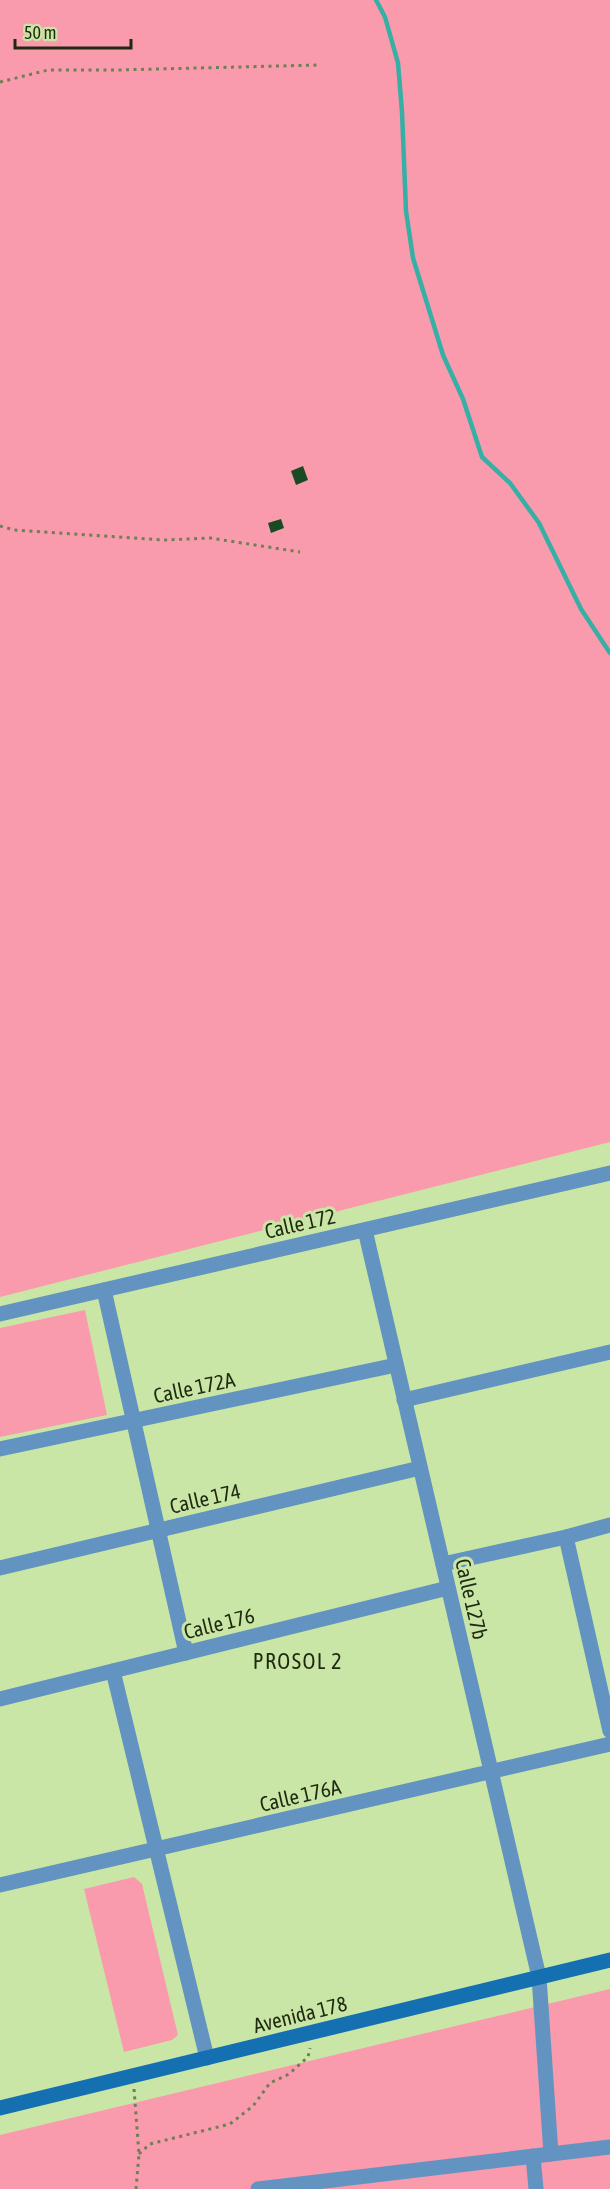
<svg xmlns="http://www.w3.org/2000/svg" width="610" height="2189" font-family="'Asap Condensed',sans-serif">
	<rect width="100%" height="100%" fill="#cae6a6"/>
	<g fill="#fa9aad">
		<path d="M0 0H610V1142L0 1297Z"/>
		<path d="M85 1310 107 1415 0 1437V1328Z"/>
		<path d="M134 1877 142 1884 178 2035 172 2040 124 2052 84 1889Z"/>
		<path d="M610 1989V2189H0V2135Z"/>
	</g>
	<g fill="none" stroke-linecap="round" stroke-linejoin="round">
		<path stroke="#36afa5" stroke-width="4.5" d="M376 0 385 17 398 63 402 112 406 211 413 258 443 355 463 399 482 457 510 483 539 523 581 609 610 653"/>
	</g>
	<g fill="#184b21">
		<path d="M303 466 308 480 296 485 291 471Z"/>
		<path d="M281 519 284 528 271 533 268 523Z"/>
	</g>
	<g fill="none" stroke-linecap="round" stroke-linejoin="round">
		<g stroke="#6d8055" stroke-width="3" stroke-dasharray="3 4.5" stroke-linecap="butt">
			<path d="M0 82 48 70H118L319 65"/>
			<path d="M0 526 14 530 165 540 210 538 300 552"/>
			<path d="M134 2089 139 2154 136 2189"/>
			<path d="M139 2154 150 2144 230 2124 253 2106 270 2083 289 2074 308 2057 310 2048"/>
		</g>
		<g stroke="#6394c1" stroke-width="15">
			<path d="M365 1230 539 1977 551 2154"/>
			<path d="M104 1290 186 1653"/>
			<path d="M0 1314 610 1173"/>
			<path d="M404 1400 610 1352"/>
			<path d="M0 1449 396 1365"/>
			<path d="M566 1537 610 1731"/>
			<path d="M443 1564 566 1537 610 1525"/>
			<path d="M0 1568 420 1468"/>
			<path d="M113 1671 207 2058"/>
			<path d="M0 1699 448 1588"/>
			<path d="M0 1885 610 1744"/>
			<path d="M533 2156 536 2189"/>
			<path d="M258 2189 610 2147"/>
		</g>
		<path stroke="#1570b2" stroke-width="15" d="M0 2108 610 1960"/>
	</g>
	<g text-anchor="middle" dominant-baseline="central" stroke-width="6" stroke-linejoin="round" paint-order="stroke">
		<g font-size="21" fill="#1f2910" stroke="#cae6a6">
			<text transform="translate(300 1223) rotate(-13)">Calle 172</text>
			<text transform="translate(194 1387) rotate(-12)">Calle 172A</text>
			<text transform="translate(205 1498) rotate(-13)">Calle 174</text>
			<text transform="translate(472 1599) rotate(77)">Calle 127b</text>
			<text transform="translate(219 1623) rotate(-14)">Calle 176</text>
			<text transform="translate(300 1795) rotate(-13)">Calle 176A</text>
			<text transform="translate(300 2014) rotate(-14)">Avenida 178</text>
		</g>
		<g font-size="22" letter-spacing="1.5" fill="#1f2910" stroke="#cae6a6">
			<text x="298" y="1661">PROSOL 2</text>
		</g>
	</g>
	<path d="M15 39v9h116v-9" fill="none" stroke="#1f2910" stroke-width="3"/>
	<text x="24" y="39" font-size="18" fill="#1f2910" stroke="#cae6a6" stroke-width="4.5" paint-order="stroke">50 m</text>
</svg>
